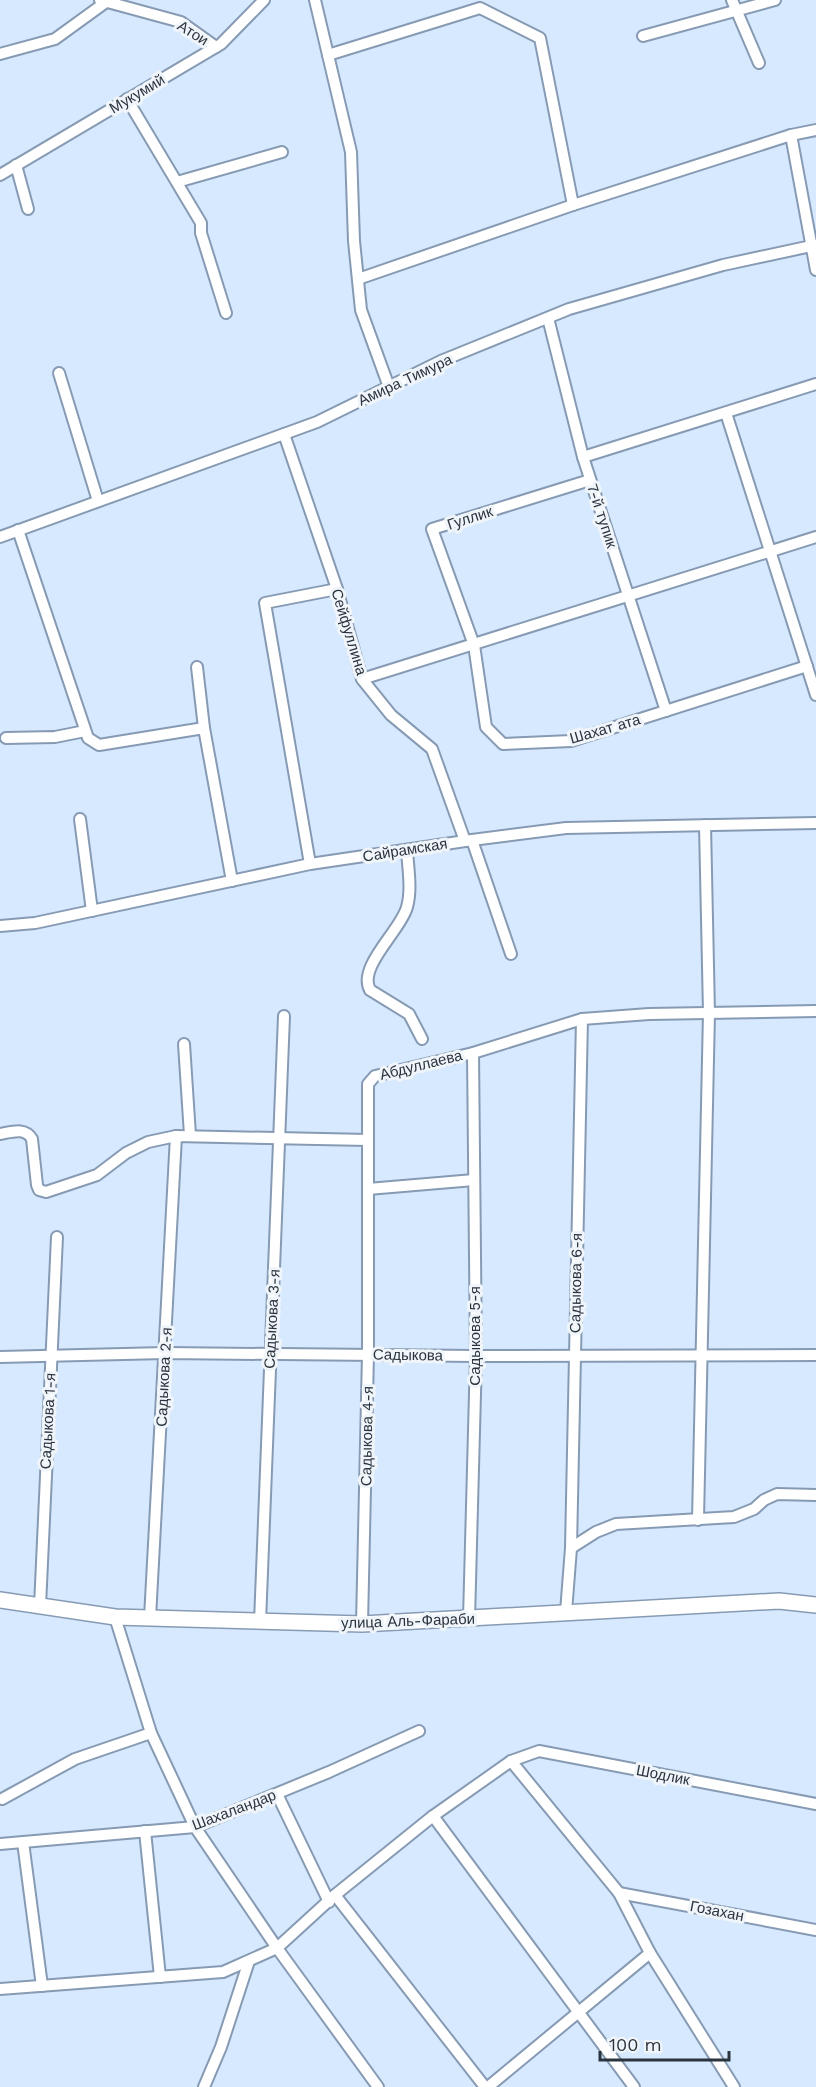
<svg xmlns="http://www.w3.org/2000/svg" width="816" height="2087" font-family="'Work Sans',sans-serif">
	<rect width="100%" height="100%" fill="#d7e9fe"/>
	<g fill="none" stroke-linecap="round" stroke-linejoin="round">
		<defs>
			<g id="street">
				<path d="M100 0 181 22 216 47"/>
				<path d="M315 0 351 152 354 241 361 310 389 387"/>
				<path d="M732 0 759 63"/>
				<path d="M643 36 775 0"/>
				<path d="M0 54 55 39 106 2"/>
				<path d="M328 55 480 8 540 38 573 205"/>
				<path d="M127 99 201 223V233L226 313"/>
				<path d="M791 135 816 270"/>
				<path d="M16 165 28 209"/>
				<path d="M0 175 221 44 264 0"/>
				<path d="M177 182 282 152"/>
				<path d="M358 279 573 205 791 135 816 130"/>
				<path d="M548 318 583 457 666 711"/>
				<path d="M59 373 98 501"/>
				<path d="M726 413 816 695"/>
				<path d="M284 434 337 589 362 679 391 715 432 749 465 841"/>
				<path d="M583 457 816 384"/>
				<path d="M590 480 432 529 474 645 486 727 503 744 571 741 807 666"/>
				<path d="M18 530 88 738 99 745 204 728 232 881"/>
				<path d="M0 537 317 422 441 361 569 309 723 265 816 245"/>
				<path d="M197 667 204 728"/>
				<path d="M362 679 816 537"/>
				<path d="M6 738 55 737 85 731"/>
				<path d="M80 819 92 911"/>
				<path d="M472 840 511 954"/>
				<path d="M407 850C408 868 412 889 407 907 401 930 357 967 370 990L409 1014 422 1039"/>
				<path d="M310 864 265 603 337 589"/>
				<path d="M0 926 35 923 310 864 472 840 566 828 816 823"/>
				<path d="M184 1044 190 1135"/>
				<path d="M0 1134C12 1132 25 1127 32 1139L37 1185 39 1190 46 1192 97 1175 126 1153 148 1142 176 1136 368 1140V1084L375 1076 473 1053 582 1019 649 1014 816 1011"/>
				<path d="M368 1189 474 1180"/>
				<path d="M0 1357 165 1353 476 1356 816 1355"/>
				<path d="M698 1520 709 1013 705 825"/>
				<path d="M571 1548 596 1532 616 1524 734 1517 754 1509 764 1500 777 1494 816 1495"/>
				<path d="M40 1606 57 1237"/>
				<path d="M566 1612 571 1548 582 1019"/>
				<path d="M115 1617 151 1733 195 1827 277 1948 378 2087"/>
				<path d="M150 1618 176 1136"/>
				<path d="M469 1619 476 1356 473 1053"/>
				<path d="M260 1622 284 1016"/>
				<path d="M362 1624 368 1354V1140"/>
				<path d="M511 1761 619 1893 650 1953 734 2087"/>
				<path d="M277 1794 329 1902"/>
				<path d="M2 1799 75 1759 151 1733"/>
				<path d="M433 1816 634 2087"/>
				<path d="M145 1831 160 1977"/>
				<path d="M23 1842 42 1986"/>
				<path d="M0 1844 195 1827 329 1772 419 1731"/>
				<path d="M619 1893 816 1930"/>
				<path d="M335 1895 485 2087"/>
				<path d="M0 1989 223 1972 277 1948 335 1895 433 1816 511 1761 539 1751 816 1804"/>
				<path d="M204 2087 221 2047 249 1961"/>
				<path d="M488 2087 650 1953"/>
			</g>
			<path id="secondary" d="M0 1600 115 1617 362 1624 779 1601 816 1605"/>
		</defs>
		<use href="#street" stroke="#869bb3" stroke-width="14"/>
		<use href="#secondary" stroke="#869bb3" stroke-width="18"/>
		<use href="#street" stroke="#fff" stroke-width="10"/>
		<use href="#secondary" stroke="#fff" stroke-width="15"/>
	</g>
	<g text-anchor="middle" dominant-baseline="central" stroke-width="6" stroke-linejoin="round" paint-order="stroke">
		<g font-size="15" fill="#2b343e" stroke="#f0f5fa">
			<text transform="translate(193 33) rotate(32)">Атои</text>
			<text transform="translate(137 94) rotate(-31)">Мукумий</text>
			<text transform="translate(405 380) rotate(-25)">Амира Тимура</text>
			<text transform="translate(602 516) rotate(72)">7-й тупик</text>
			<text transform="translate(470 518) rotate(-18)">Гуллик</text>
			<text transform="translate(349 632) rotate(73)">Сейфуллина</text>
			<text transform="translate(605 729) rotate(-16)">Шахат ата</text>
			<text transform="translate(405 850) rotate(-9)">Сайрамская</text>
			<text transform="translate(421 1065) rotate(-14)">Абдуллаева</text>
			<text transform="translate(576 1283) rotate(-89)">Садыкова 6-я</text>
			<text transform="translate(272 1319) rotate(-87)">Садыкова 3-я</text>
			<text transform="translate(475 1336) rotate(-90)">Садыкова 5-я</text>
			<text transform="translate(408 1355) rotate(1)">Садыкова</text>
			<text transform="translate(164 1377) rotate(-87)">Садыкова 2-я</text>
			<text transform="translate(48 1421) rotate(-87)">Садыкова 1-я</text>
			<text transform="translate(367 1436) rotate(-89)">Садыкова 4-я</text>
			<text transform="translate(408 1621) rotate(-2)">улица Аль-Фараби</text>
			<text transform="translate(663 1775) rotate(11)">Шодлик</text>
			<text transform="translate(234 1810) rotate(-21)">Шахаландар</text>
			<text transform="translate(717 1911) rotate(11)">Гозахан</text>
		</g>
	</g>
	<path d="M600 2051v9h129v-9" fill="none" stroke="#2b343e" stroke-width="3"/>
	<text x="609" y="2051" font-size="18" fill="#2b343e" stroke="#f0f5fa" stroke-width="4.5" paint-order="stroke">100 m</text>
</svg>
